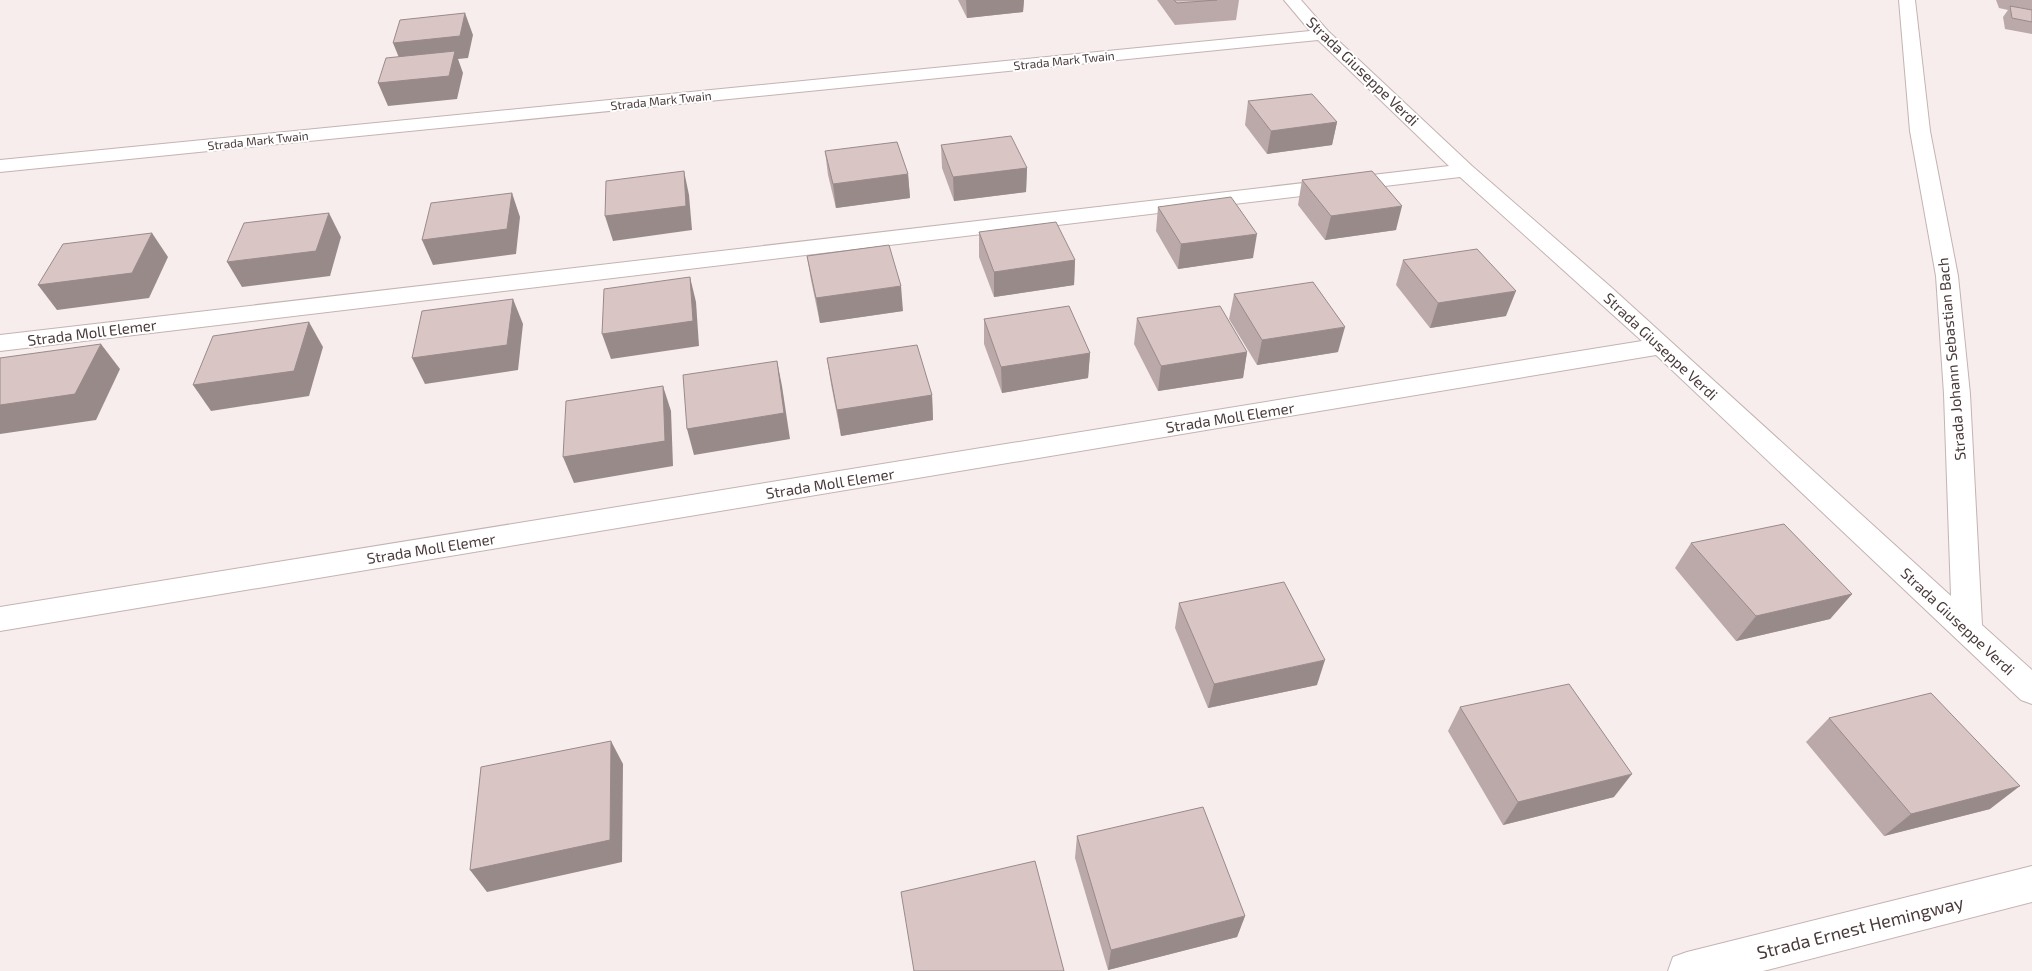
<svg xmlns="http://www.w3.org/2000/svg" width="2032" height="971" font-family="'Exo 2',sans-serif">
	<rect width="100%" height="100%" fill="#f6edec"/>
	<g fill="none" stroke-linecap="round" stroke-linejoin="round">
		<defs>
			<g id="minor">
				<path d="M1284 0H1301L1328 31 1472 166 1612 288 1951 596 1944 394 1936 276 1910 131 1899 0H1915L1930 131 1958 276 1970 394 1982 625 2032 670V704L2021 700 1656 355 0 631V607L1642 341 1460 177 0 351V335L1449 166 1318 40 0 172V160L1310 31Z"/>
				<path d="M2032 866V902L1763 971H1668L1673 957 1687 952Z"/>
			</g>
		</defs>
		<use href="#minor" stroke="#c4b3b2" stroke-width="2"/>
		<use href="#minor" fill="#fff" fill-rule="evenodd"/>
	</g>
	<g fill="#bba9a9">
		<path d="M958 0H1024L1023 12 967 18Z"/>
		<path d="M1157 0H1239L1236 20 1175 25Z"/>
		<path d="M1996 0H2032V34L2005 29 2003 17 2008 10 1999 8Z"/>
		<path d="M1248 101 1337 122 1332 145 1267 154 1245 125Z"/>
		<path d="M941 145 1027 168 1026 192 954 201 942 168Z"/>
		<path d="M825 151 908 174 910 198 836 208 828 175Z"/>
		<path d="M1302 180 1396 230 1325 240 1298 205Z"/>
		<path d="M1158 207 1253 258 1178 269 1156 231Z"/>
		<path d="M979 232 1075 260 1074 285 994 297 979 257Z"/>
		<path d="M807 256 903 311 820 323 811 280Z"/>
		<path d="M1403 260 1506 316 1430 328 1396 285Z"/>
		<path d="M1234 294 1338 352 1257 365 1229 319Z"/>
		<path d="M1137 318 1247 352 1243 378 1158 391 1134 344Z"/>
		<path d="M984 319 1090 353 1088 378 1002 393 984 344Z"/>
		<path d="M827 358 932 395 933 420 841 436 831 384Z"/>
		<path d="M1691 543 1852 594 1830 619 1736 641 1675 568Z"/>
		<path d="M1179 603 1317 685 1208 708 1175 628Z"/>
		<path d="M1460 707 1614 797 1503 825 1448 731Z"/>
		<path d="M1829 718 1990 809 1884 836 1806 742Z"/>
		<path d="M1077 836 1245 916 1237 937 1108 970 1075 858Z"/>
	</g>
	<g fill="#998a8a">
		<path d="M966 0H1024L1023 12 967 18Z"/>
		<path d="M465 13 473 35 468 58 458 59 463 73 457 99 388 106 378 83 402 65 393 43Z"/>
		<path d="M1337 122 1332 145 1267 154 1271 131Z"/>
		<path d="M1027 168 1026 192 954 201 953 177Z"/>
		<path d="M684 171 689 195 692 230 613 241 605 216Z"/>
		<path d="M908 174 910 198 836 208 833 184Z"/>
		<path d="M512 193 520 217 516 254 433 265 422 240Z"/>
		<path d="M1402 206 1396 230 1325 240 1331 216Z"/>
		<path d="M329 213 341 237 330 276 242 287 227 262Z"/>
		<path d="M152 233 168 257 149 298 57 310 38 285Z"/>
		<path d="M1257 234 1253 258 1178 269 1181 244Z"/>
		<path d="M1075 260 1074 285 994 297V272Z"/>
		<path d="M690 277 696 302 699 346 611 359 602 334Z"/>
		<path d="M901 286 903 311 820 323 816 298Z"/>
		<path d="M1516 291 1506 316 1430 328 1438 303Z"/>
		<path d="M513 299 523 324 518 370 425 384 412 358Z"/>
		<path d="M309 322 323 347 309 396 211 411 193 385Z"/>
		<path d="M1345 327 1338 352 1257 365 1262 340Z"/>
		<path d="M101 344 120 369 96 420 0 434V405Z"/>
		<path d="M1247 352 1243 378 1158 391 1161 366Z"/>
		<path d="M1090 353 1088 378 1002 393 1001 367Z"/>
		<path d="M777 361 782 386 790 439 694 455 687 429Z"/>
		<path d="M663 386 671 411 673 466 574 483 563 457Z"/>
		<path d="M932 395 933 420 841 436 837 410Z"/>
		<path d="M1852 594 1830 619 1736 641 1756 616Z"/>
		<path d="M1325 660 1317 685 1208 708 1214 684Z"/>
		<path d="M611 741 623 764 622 862 487 892 470 870Z"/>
		<path d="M1632 774 1614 797 1503 825 1518 802Z"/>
		<path d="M2020 786 1990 809 1884 836 1911 814Z"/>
		<path d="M1245 916 1237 937 1108 970 1111 950Z"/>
	</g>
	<g fill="#dac5c5" stroke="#998a8a">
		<path d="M1174 0H1217L1177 3Z"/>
		<path d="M2010 6 2032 10V22L2012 18Z"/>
		<path d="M465 13 460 36 393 43 400 20Z"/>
		<path d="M455 51 449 76 378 83 386 58Z"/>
		<path d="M1312 94 1337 122 1271 131 1248 101Z"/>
		<path d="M1011 136 1027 168 953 177 941 145Z"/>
		<path d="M897 142 908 174 833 184 825 151Z"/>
		<path d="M684 171 686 206 605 216 606 181Z"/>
		<path d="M1372 171 1402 206 1331 216 1302 180Z"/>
		<path d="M512 193 507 229 422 240 431 203Z"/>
		<path d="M1231 197 1257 234 1181 244 1158 207Z"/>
		<path d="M329 213 316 251 227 262 244 223Z"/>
		<path d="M1056 222 1075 260 994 272 979 232Z"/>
		<path d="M152 233 132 273 38 285 63 244Z"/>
		<path d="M889 245 901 286 816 298 807 256Z"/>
		<path d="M1477 249 1516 291 1438 303 1403 260Z"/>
		<path d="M690 277 693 321 602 334 604 289Z"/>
		<path d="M1313 282 1345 327 1262 340 1234 294Z"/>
		<path d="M513 299 507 345 412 358 422 311Z"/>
		<path d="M1069 306 1090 353 1001 367 984 319Z"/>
		<path d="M1220 306 1247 352 1161 366 1137 318Z"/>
		<path d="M309 322 294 371 193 385 213 336Z"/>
		<path d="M101 344 75 394 0 405V358Z"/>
		<path d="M917 345 932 395 837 410 827 358Z"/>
		<path d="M777 361 784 413 687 429 683 375Z"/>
		<path d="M663 386 665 441 563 457 566 401Z"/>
		<path d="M1784 524 1852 594 1756 616 1691 543Z"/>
		<path d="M1284 582 1325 660 1214 684 1179 603Z"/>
		<path d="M1569 684 1632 774 1518 802 1460 707Z"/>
		<path d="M1931 693 2020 786 1911 814 1829 718Z"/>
		<path d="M611 741 610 840 470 870 481 767Z"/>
		<path d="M1203 807 1245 916 1111 950 1077 836Z"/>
		<path d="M1035 861 1064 971H914L901 892Z"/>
	</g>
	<g text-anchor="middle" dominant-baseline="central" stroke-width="4" stroke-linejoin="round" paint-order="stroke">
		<g font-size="12" fill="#4a3a3a" stroke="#fff">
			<text transform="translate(1064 60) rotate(-6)">Strada Mark Twain</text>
			<text transform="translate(661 100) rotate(-6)">Strada Mark Twain</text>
			<text transform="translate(258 140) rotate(-6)">Strada Mark Twain</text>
		</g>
		<g font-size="15" fill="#4a3a3a" stroke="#fff">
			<text transform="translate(1363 71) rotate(44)">Strada Giuseppe Verdi</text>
			<text transform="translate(92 332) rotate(-7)">Strada Moll Elemer</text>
			<text transform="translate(1661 346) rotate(43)">Strada Giuseppe Verdi</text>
			<text transform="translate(1951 359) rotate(-95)">Strada Johann Sebastian Bach</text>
			<text transform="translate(1230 417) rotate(-9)">Strada Moll Elemer</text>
			<text transform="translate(830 483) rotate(-9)">Strada Moll Elemer</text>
			<text transform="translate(431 548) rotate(-9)">Strada Moll Elemer</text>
			<text transform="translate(1958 621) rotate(43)">Strada Giuseppe Verdi</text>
		</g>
		<g font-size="18" fill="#4a3a3a" stroke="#fff">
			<text transform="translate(1860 927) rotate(-14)">Strada Ernest Hemingway</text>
		</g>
	</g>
</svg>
